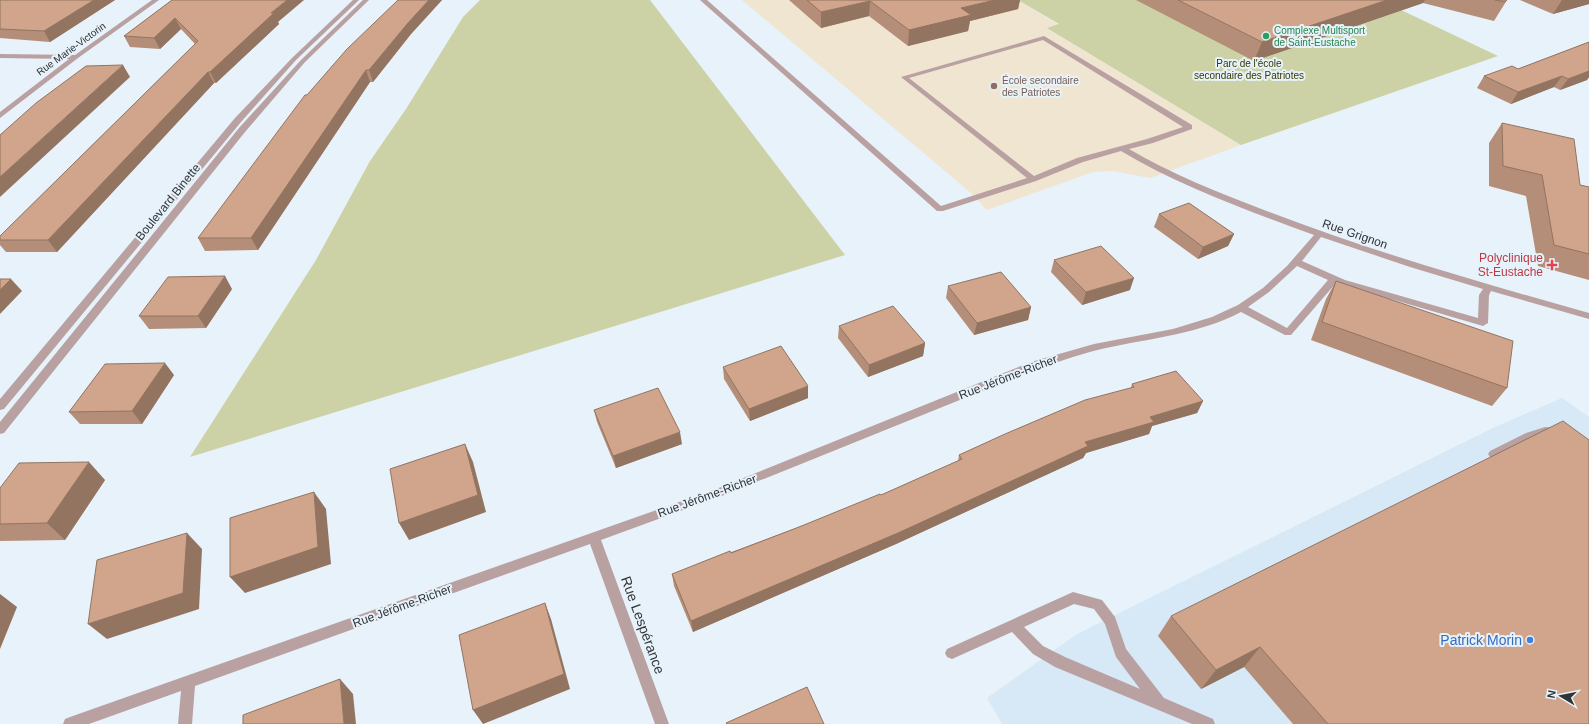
<svg xmlns="http://www.w3.org/2000/svg" width="1589" height="724" font-family="Helvetica,sans-serif">
	<rect width="100%" height="100%" fill="#e7f2fa"/>
	<path fill="#d7e8f6" d="M1562 398 1589 417V724H1002L987 698 1077 634 1495 427Z"/>
	<path fill="#efe5d0" d="M742 0H1018L1059 25 1048 28 1241 145 1150 178 1113 171 1093 172 987 210 971 193Z"/>
	<g fill="#ccd2a5">
		<path d="M480 0H650L845 255 190 457 316 260 370 161 406 109 463 17Z"/>
		<path d="M1018 0H1380L1498 56 1241 145 1047 28 1059 24Z"/>
	</g>
	<g fill="none" stroke-linecap="round" stroke-linejoin="round">
		<g fill="#b9a1a2" fill-rule="evenodd">
			<path d="M152 0H159L78 58 0 118V112L69 59 0 58V54L75 55Z"/>
			<path d="M353 0H359L296 60 241 122 4 409 0 410V399L235 118 292 58Z"/>
			<path d="M363 0H369L305 62 245 132 4 433 0 434V422L239 128 301 60Z"/>
			<path d="M700 0H707L941 206 1027 178 901 77 1044 36 1192 125V129L1153 143 1129 149C1171 174 1218 192 1264 210 1370 251 1479 282 1589 313V319L1491 291 1489 295 1488 323 1483 326 1336 283 1291 335H1285L1241 312C1199 334 1152 338 1106 348 1083 353 1061 361 1039 368L724 495 601 540 669 724H655L590 544 195 686 192 724H178L181 691 89 724H63L65 719 70 717 716 489 1031 362 1094 344 1173 329 1212 317 1238 305 1263 288 1287 266 1314 235C1249 211 1181 187 1121 151L1083 162 1036 181 943 211H937ZM1043 40 1183 127 1147 139 1077 158 1034 176 909 78ZM1321 237 1410 267 1483 289 1479 295 1478 318 1345 280 1302 261ZM1297 266 1328 280 1287 328 1248 307 1269 292Z"/>
			<path d="M1545 427 1557 428 1558 431 1557 434 1534 439 1498 457 1494 458 1490 457 1488 454 1490 451 1526 433Z"/>
			<path d="M1073 592 1102 600 1115 617 1126 649 1164 698 1213 719 1215 724H1192L1055 667 1033 654 1012 632 952 659 947 657 945 653 947 649ZM1074 604 1094 609 1105 624 1116 657 1140 689 1065 657 1043 646 1024 627Z"/>
		</g>
	</g>
	<g fill="#b48e78">
		<path d="M0 0H115L50 42 0 38Z"/>
		<path d="M172 0 278 22 279 24 216 83H214L57 252H6L0 245V236L195 44 181 29 160 49 130 47 124 36Z"/>
		<path d="M398 0H442L411 34 373 82H370L258 250 205 251 198 238Z"/>
		<path d="M789 0H1020L1018 9 970 21 968 31 908 46 869 16 821 28Z"/>
		<path d="M1136 0H1507L1494 21 1423 3 1254 61Z"/>
		<path d="M1520 0H1589V4L1553 14Z"/>
		<path d="M1589 42V77L1587 80 1560 90 1554 87 1511 104 1477 88 1484 76 1518 69Z"/>
		<path d="M1502 123 1580 185 1589 187V280L1538 266 1526 196 1489 186V143Z"/>
		<path d="M1159 214 1234 234 1228 246 1198 259 1154 227Z"/>
		<path d="M1054 260 1130 290 1082 305 1051 272Z"/>
		<path d="M1336 281 1507 388 1492 406 1311 340 1326 299Z"/>
		<path d="M948 286 1031 307 1028 320 974 335 946 298Z"/>
		<path d="M232 289 206 328 149 329 139 316Z"/>
		<path d="M839 326 925 343 923 356 868 377 838 338Z"/>
		<path d="M723 367 808 398 750 421 724 379Z"/>
		<path d="M174 375 142 424H80L69 412Z"/>
		<path d="M1132 384 1203 401 1197 413 1152 426 1149 434 1086 453 1083 458 896 544 693 632 674 586 672 574 799 527 881 495 958 461 959 455 1131 388Z"/>
		<path d="M594 410 682 444 616 468 597 422Z"/>
		<path d="M105 480 65 540 0 541V488Z"/>
		<path d="M1171 616 1589 724H1293L1244 667 1201 689 1158 636Z"/>
	</g>
	<g fill="#927461">
		<path d="M94 0H115L50 42 44 31Z"/>
		<path d="M287 0H304L278 22 279 24 216 83 210 72 271 13Z"/>
		<path d="M429 0H442L411 34 373 82 369 70 408 23Z"/>
		<path d="M995 0H1020L1018 9 970 21 968 31 908 46 909 30 961 8Z"/>
		<path d="M1387 0H1425L1423 3 1254 61 1262 42Z"/>
		<path d="M1562 0H1589V4L1553 14Z"/>
		<path d="M870 1 869 16 821 28V12Z"/>
		<path d="M175 18 181 29 160 49 154 38Z"/>
		<path d="M123 65 130 77 0 197V177Z"/>
		<path d="M366 70 370 82 258 250 251 238Z"/>
		<path d="M1589 71V77L1587 80 1560 90 1568 79Z"/>
		<path d="M208 72 214 83 57 252 48 240Z"/>
		<path d="M1562 76 1554 87 1511 104 1518 92Z"/>
		<path d="M1234 234 1228 246 1198 259 1203 247Z"/>
		<path d="M225 276 232 289 206 328 198 316Z"/>
		<path d="M1134 278 1130 290 1082 305 1086 292Z"/>
		<path d="M11 279 22 291 0 314V290Z"/>
		<path d="M1031 307 1028 320 974 335 977 323Z"/>
		<path d="M925 343 923 356 868 377 869 365Z"/>
		<path d="M165 363 174 375 142 424 132 411Z"/>
		<path d="M808 386V398L750 421 749 409Z"/>
		<path d="M1203 401 1197 413 1152 426 1149 434 1086 453 1083 458 896 544 693 632 691 621 1085 442 1150 417Z"/>
		<path d="M680 432 682 444 616 468 613 456Z"/>
		<path d="M465 444 473 462 486 512 409 540 399 523Z"/>
		<path d="M89 462 105 480 65 540 47 523Z"/>
		<path d="M314 492 326 509 331 564 245 593 230 577Z"/>
		<path d="M187 533 202 549 199 609 107 639 88 624Z"/>
		<path d="M0 594 17 607 0 649Z"/>
		<path d="M545 603 551 619 570 689 483 724 473 710Z"/>
		<path d="M1260 647 1244 667 1201 689 1216 670Z"/>
		<path d="M340 679 353 694 356 724H344Z"/>
	</g>
	<g fill="#d1a58b" stroke="#927461">
		<path d="M0 0H94L44 31 0 29Z"/>
		<path d="M172 0H287L271 13H274L210 72H208L48 240H0V236L198 41 175 18 154 38 124 36Z"/>
		<path d="M398 0H429L408 23 369 70H366L251 238H198L305 95H307L347 49Z"/>
		<path d="M807 0H995L961 8 971 15 909 30 870 1 821 12Z"/>
		<path d="M1178 0H1387L1262 42Z"/>
		<path d="M1495 0H1507L1505 2Z"/>
		<path d="M1589 42V71L1568 79 1562 76 1518 92 1484 76 1512 66 1518 69Z"/>
		<path d="M123 65 0 177V135L36 103 86 66Z"/>
		<path d="M1502 123 1574 139 1580 185 1589 187V254L1554 245 1542 175 1503 166Z"/>
		<path d="M1189 203 1234 234 1203 247 1159 214Z"/>
		<path d="M1101 246 1134 278 1086 292 1054 260Z"/>
		<path d="M1001 272 1031 307 977 323 948 286Z"/>
		<path d="M225 276 198 316H139L168 277Z"/>
		<path d="M0 279H11L0 290Z"/>
		<path d="M1336 281 1513 341 1507 388 1322 322Z"/>
		<path d="M893 306 925 343 869 365 839 326Z"/>
		<path d="M781 346 808 386 749 409 723 367Z"/>
		<path d="M165 363 132 411 69 412 105 364Z"/>
		<path d="M1176 371 1203 401 1150 417 1154 422 1085 442 1088 446 898 533 691 621 672 574 730 551 731 553 799 527 880 494 881 495 962 459 959 455 1005 434 1085 400 1134 387 1132 384Z"/>
		<path d="M658 388 680 432 613 456 594 410Z"/>
		<path d="M1563 421 1589 440V724H1328L1260 647 1216 670 1171 616Z"/>
		<path d="M465 444 478 495 399 523 390 469Z"/>
		<path d="M89 462 47 523 0 524V488L19 463Z"/>
		<path d="M314 492 318 547 230 577V518Z"/>
		<path d="M187 533 183 593 88 624 97 560Z"/>
		<path d="M545 603 564 674 473 710 459 635Z"/>
		<path d="M340 679 344 724H243V715Z"/>
		<path d="M807 687 824 724H727L726 723Z"/>
	</g>
	<circle fill="#2e9e5b" stroke="#e7f2fa" stroke-width="1.5" cx="1266" cy="36" r="4"/>
	<circle fill="#8d6e63" stroke="#e7f2fa" stroke-width="1.5" cx="994" cy="86" r="4"/>
	<path fill="#e0444e" stroke="#e7f2fa" stroke-width="1.5" d="M1550 259h4v4h4v4h-4v4h-4v-4h-4v-4h4z"/>
	<circle fill="#3f7fe0" stroke="#e7f2fa" stroke-width="1.5" cx="1530" cy="640" r="4"/>
	<g text-anchor="middle" dominant-baseline="central" stroke-width="4" stroke-linejoin="round" paint-order="stroke">
		<g font-size="10" fill="#27864d" stroke="#e7f2fa" text-anchor="start">
			<text x="1274" y="30">Complexe Multisport<tspan x="1274" dy="12">de Saint-Eustache</tspan></text>
		</g>
		<g font-size="10" fill="#303437" stroke="#e7f2fa">
			<text transform="translate(71 49) rotate(-36)">Rue Marie-Victorin</text>
		</g>
		<g font-size="10" fill="#353800" stroke="#e7f2fa">
			<text x="1249" y="63">Parc de l'école<tspan x="1249" dy="12">secondaire des Patriotes</tspan></text>
		</g>
		<g font-size="10" fill="#785e54" stroke="#e7f2fa" text-anchor="start">
			<text x="1002" y="80">École secondaire<tspan x="1002" dy="12">des Patriotes</tspan></text>
		</g>
		<g font-size="12" fill="#303437" stroke="#e7f2fa">
			<text transform="translate(168 202) rotate(-51)">Boulevard Binette</text>
			<text transform="translate(1355 234) rotate(19)">Rue Grignon</text>
			<text transform="translate(1008 377) rotate(-21)">Rue Jérôme-Richer</text>
			<text transform="translate(707 496) rotate(-20)">Rue Jérôme-Richer</text>
			<text transform="translate(402 606) rotate(-20)">Rue Jérôme-Richer</text>
		</g>
		<g font-size="12" fill="#be3a42" stroke="#e7f2fa" text-anchor="end">
			<text x="1543" y="258">Polyclinique<tspan x="1543" dy="14">St-Eustache</tspan></text>
		</g>
		<g font-size="14" fill="#303437" stroke="#e7f2fa">
			<text transform="translate(643 625) rotate(70)">Rue Lespérance</text>
		</g>
		<g font-size="14" fill="#366cbe" stroke="#e7f2fa" text-anchor="end">
			<text x="1522" y="640">Patrick Morin</text>
		</g>
	</g>
	<g transform="translate(1561 696) rotate(280)" stroke="#e7f2fa" stroke-width="3" paint-order="stroke">
	<path d="M0-3L7 15L0 10L-7 15Z" fill="#303437"/>
	<text y="-6" font-size="11" font-weight="bold" text-anchor="middle" fill="#303437">N</text>
	</g>
</svg>
